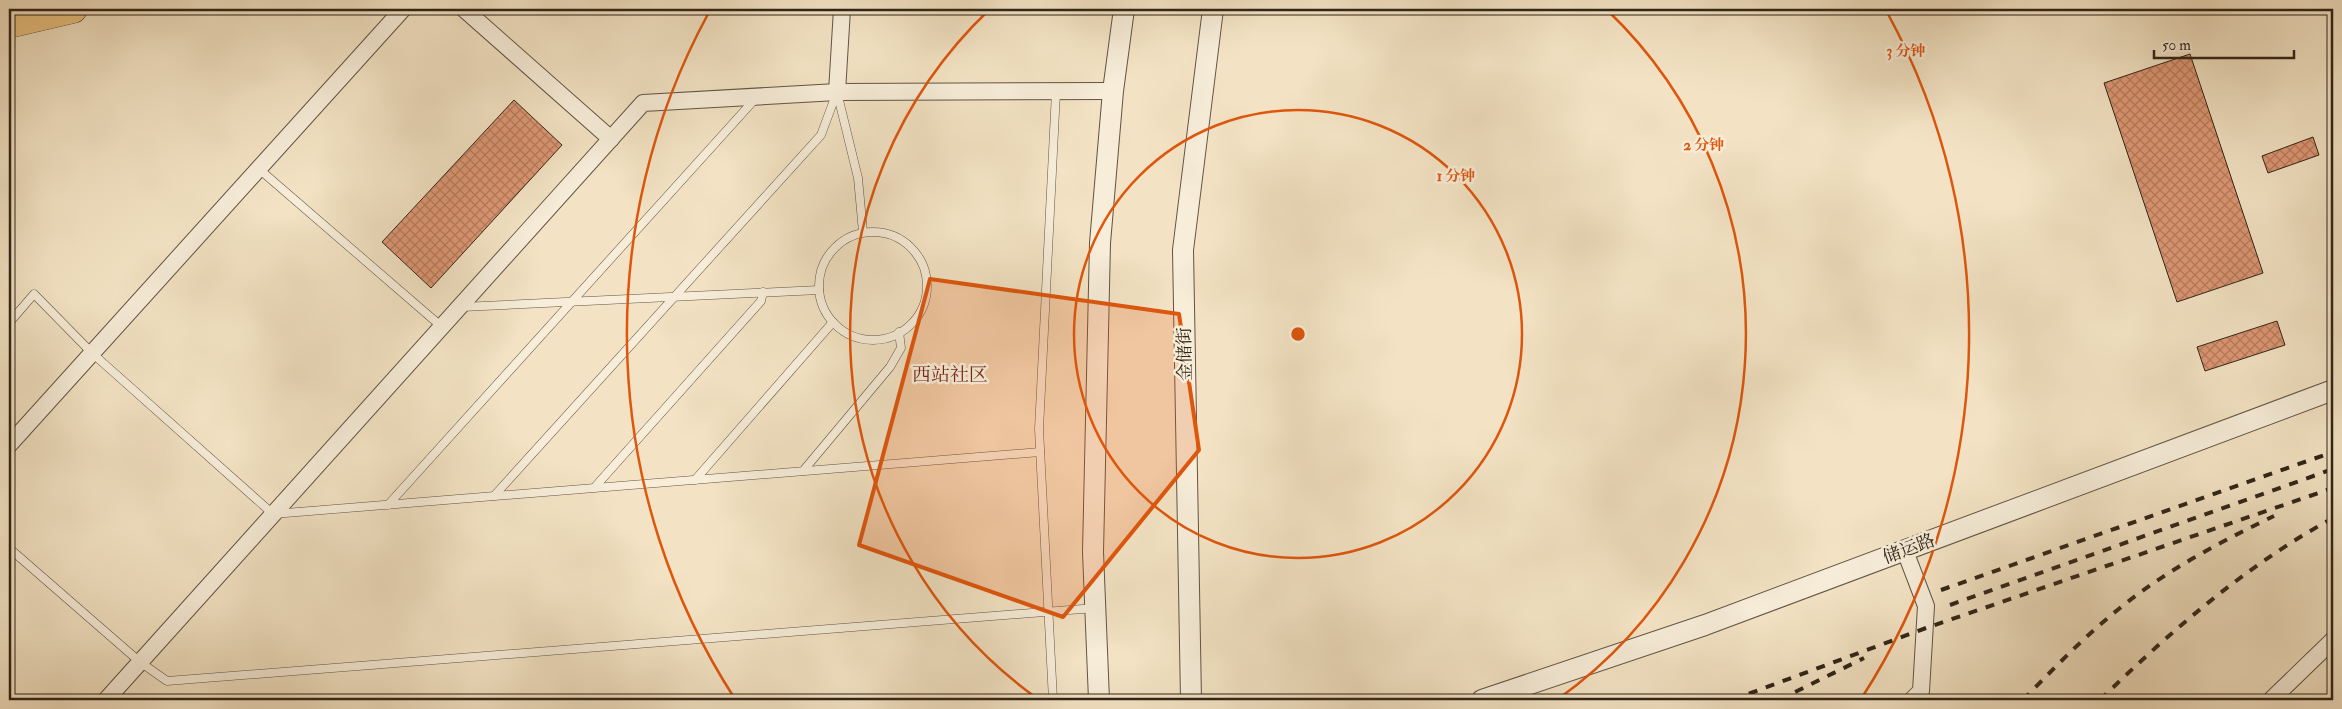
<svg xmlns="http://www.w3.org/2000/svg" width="2342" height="709" font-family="'IM FELL Double Pica','Noto Serif SC',serif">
	<defs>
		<pattern id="building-cross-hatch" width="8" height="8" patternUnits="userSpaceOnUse" patternTransform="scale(1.25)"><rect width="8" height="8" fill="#de9773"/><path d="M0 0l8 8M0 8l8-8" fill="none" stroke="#b47b5e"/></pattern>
	</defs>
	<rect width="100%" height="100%" fill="#f3e3c4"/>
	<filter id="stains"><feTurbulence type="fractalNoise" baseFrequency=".004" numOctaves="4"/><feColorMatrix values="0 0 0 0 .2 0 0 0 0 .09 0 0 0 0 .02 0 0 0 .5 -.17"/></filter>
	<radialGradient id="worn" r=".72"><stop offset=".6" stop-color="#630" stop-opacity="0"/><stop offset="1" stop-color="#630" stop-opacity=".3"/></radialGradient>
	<g fill="url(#building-cross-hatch)" stroke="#302519">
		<path d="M2190 54 2263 273 2177 302 2104 83Z"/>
		<path d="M514 100 562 145 431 288 382 242Z"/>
		<path d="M2313 137 2319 155 2268 173 2262 156Z"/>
		<path d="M2277 321 2285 345 2205 371 2197 347Z"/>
	</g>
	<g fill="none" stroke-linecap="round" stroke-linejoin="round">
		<defs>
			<g id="service">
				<path d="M837 92 858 178 863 232"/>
				<path d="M259 169 442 327"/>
				<circle cx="873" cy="286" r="54"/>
				<path d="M462 307 819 290"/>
				<path d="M9 323 34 294 92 353 273 514 1040 452"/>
				<path d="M803 471 890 367 901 348 899 332"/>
				<path d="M695 480 833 322"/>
				<path d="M594 488 761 301 763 292"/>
				<path d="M494 496 821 135 837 92"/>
				<path d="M388 505 756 98"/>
				<path d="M9 548 140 662 167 681 1095 608"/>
				<path d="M1053 700 1039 429 1056 92"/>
			</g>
			<g id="minor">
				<path d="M464 9 611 139"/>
				<path d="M837 92 842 9"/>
				<path d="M9 445 403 9"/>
				<path d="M1905 551 1926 606 1921 691 1912 700"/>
				<path d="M106 700 643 103 837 92 1113 91"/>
				<path d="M2271 700 2333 640"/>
			</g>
			<g id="tertiary">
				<path d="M1099 700 1093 552 1100 243 1113 91 1124 9"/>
				<path d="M1191 700 1183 250 1213 9"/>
				<path d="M1482 700 1705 625 2333 390"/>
			</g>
			<path id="trunk" d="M9 24 73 9"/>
		</defs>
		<use href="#service" stroke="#615444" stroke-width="9"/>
		<use href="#minor" stroke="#615444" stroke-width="18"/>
		<use href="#tertiary" stroke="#615444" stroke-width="22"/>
		<use href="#trunk" stroke="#302519" stroke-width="29"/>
		<use href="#service" stroke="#f7edd9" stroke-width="8"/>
		<use href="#minor" stroke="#f7edd9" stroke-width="16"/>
		<use href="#tertiary" stroke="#f7edd9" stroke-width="20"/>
		<use href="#trunk" stroke="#eac282" stroke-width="28"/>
		<g stroke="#302519" stroke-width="4" stroke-dasharray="9 9" stroke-linecap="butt">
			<path d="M1941 590 2333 452"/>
			<path d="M1950 605 2333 469"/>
			<path d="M1732 700 1926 628 2333 488"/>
			<path d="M1779 700 1864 658"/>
			<path d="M2023 700C2054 668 2085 636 2120 608 2167 570 2220 542 2274 516"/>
			<path d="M2100 700C2171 631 2245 566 2333 518"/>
		</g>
	</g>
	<path fill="#df560d" fill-opacity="0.2" stroke="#df560d" stroke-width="4" stroke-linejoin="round" d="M930 279 1179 314 1199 450 1063 617 859 545Z"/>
	<g fill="none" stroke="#df560d" stroke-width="2.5">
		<circle cx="1298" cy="334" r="224"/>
		<path d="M1038 699A448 448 0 0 1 990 9M1606 9A448 448 0 0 1 1558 699"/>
		<path d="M735 699A671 671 0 0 1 708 14M1888 14A671 671 0 0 1 1861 699"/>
	</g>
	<g text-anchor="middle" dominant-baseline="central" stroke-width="5" stroke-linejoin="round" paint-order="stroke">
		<g font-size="18" fill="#302519" stroke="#f7edd9">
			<text transform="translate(1185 354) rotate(-91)">金储街</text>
			<text transform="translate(1909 549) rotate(-20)">储运路</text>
		</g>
		<g font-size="19" fill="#7a1f14" stroke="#f7edd9">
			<text x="950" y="375">西站社区</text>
		</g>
	</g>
	<circle cx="1298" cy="334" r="8" fill="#df560d" stroke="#f7edd9" stroke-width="2.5"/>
	<g font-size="15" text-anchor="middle" font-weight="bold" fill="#df560d" stroke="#f7edd9" stroke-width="5" stroke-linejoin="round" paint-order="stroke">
		<text x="1906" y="56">3 分钟</text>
		<text x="1704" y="150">2 分钟</text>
		<text x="1456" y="181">1 分钟</text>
	</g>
	<rect width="2342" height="709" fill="none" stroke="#f3e3c4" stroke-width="30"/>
	<rect x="10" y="10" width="2322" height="689" fill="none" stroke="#302519" stroke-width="2.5"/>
	<rect x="15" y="15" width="2312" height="679" fill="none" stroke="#302519"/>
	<path d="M2154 50v8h140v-8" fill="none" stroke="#302519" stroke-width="2.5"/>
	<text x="2162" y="50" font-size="15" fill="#302519" stroke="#f7edd9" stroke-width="4" paint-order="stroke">50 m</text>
	<rect width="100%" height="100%" filter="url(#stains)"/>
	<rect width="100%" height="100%" fill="url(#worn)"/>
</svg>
